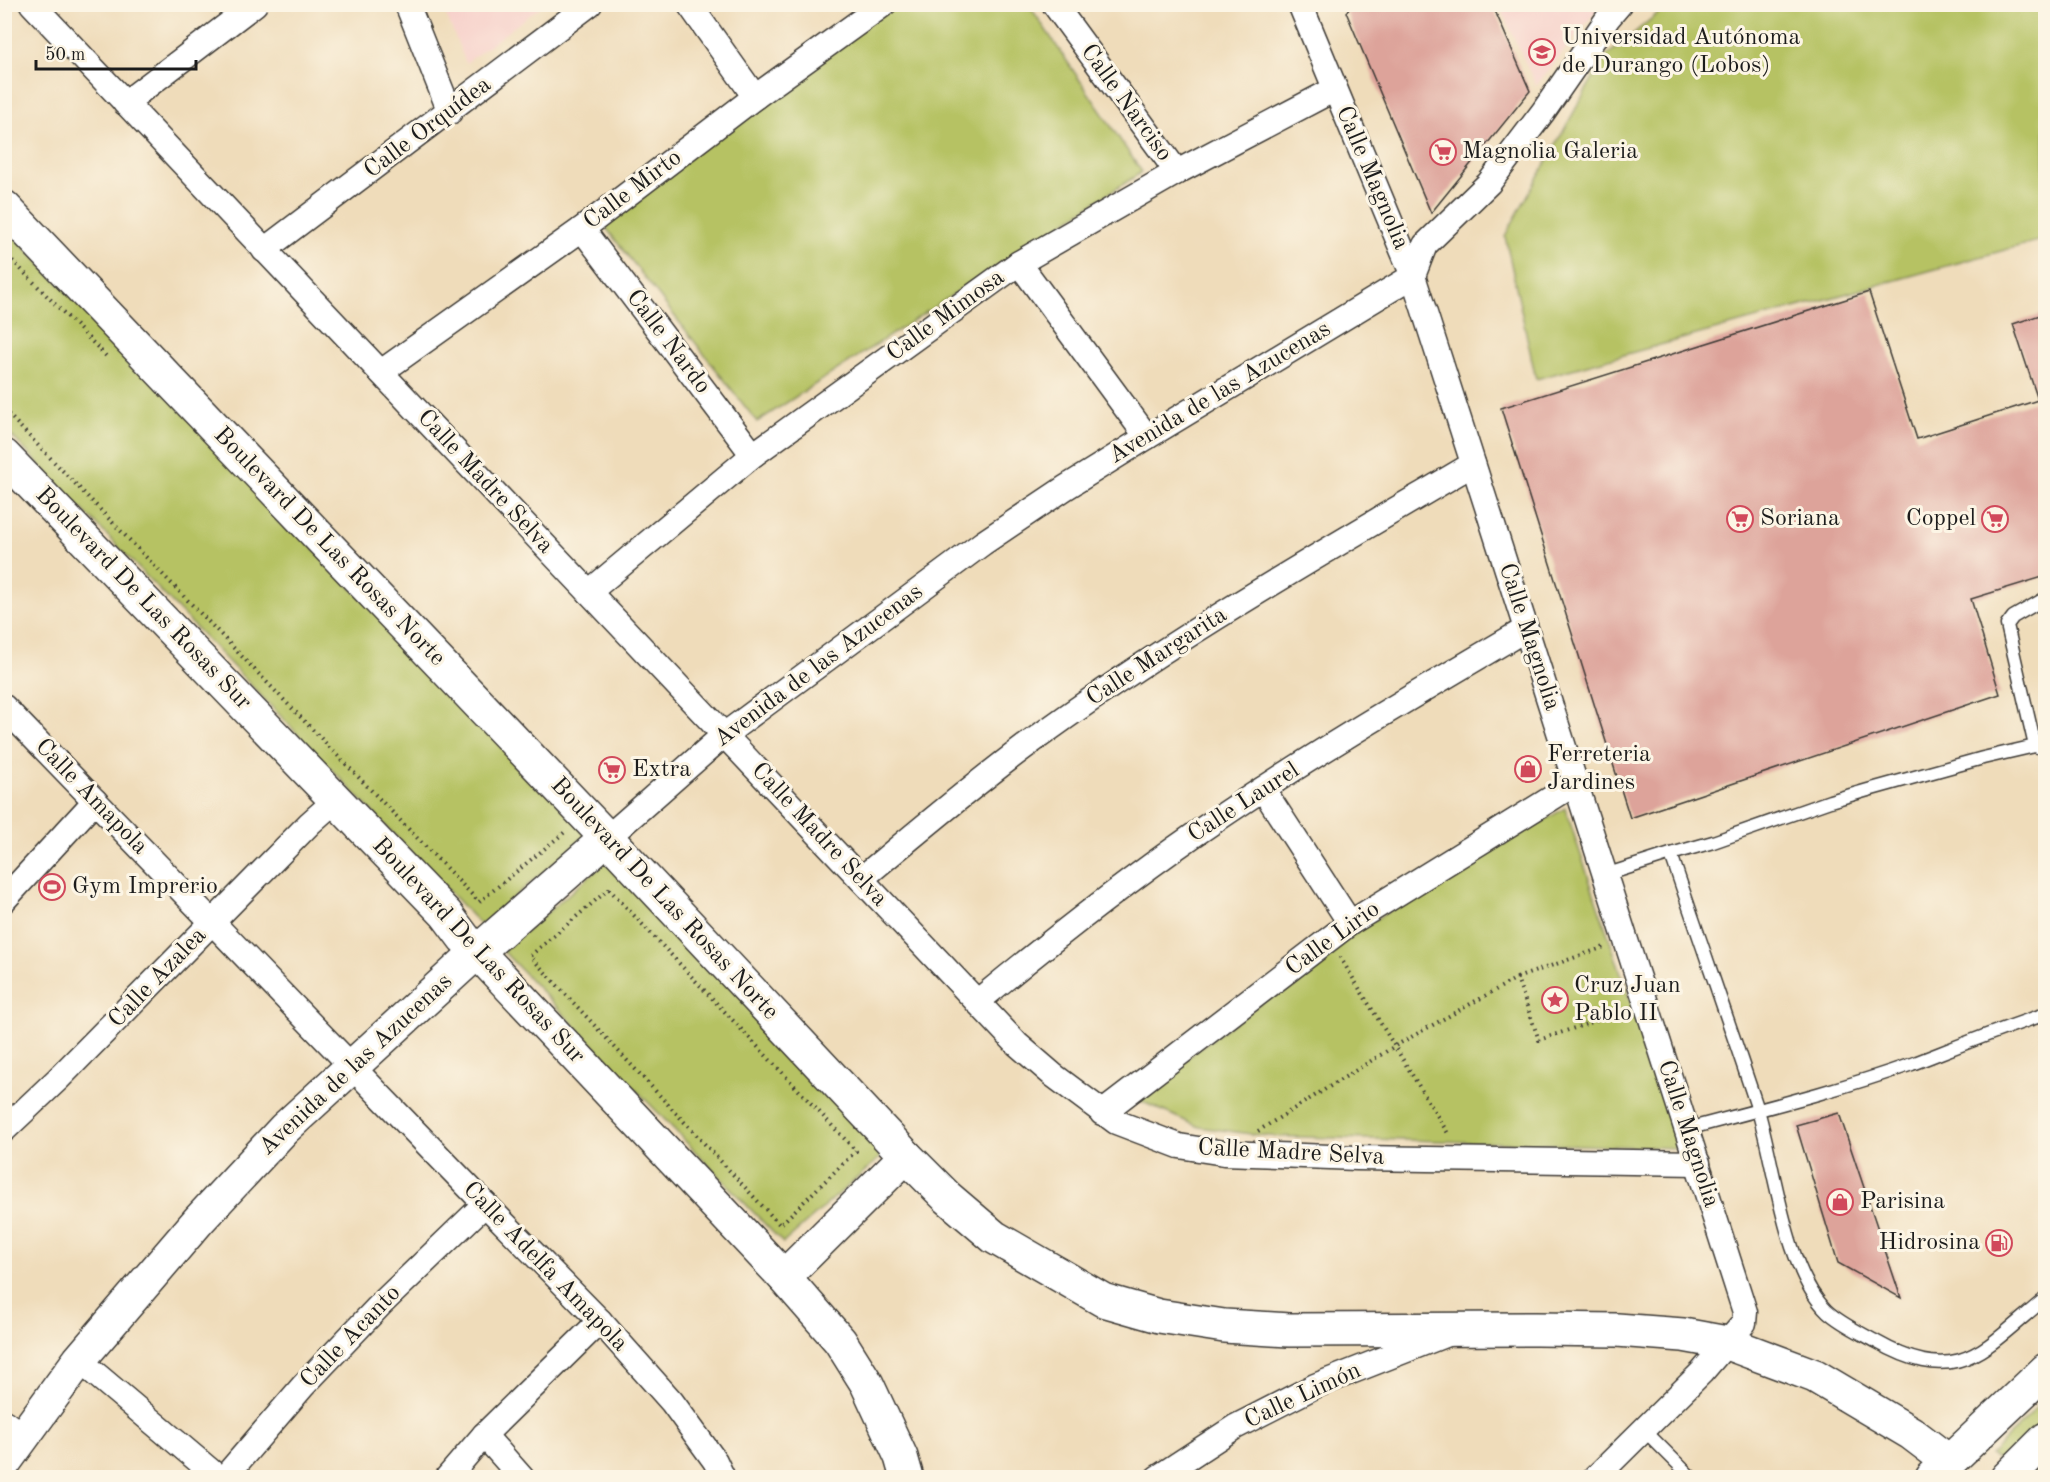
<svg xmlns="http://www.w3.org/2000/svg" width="2050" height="1482" font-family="'Old Standard TT',serif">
	<rect width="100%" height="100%" fill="#fcf5e5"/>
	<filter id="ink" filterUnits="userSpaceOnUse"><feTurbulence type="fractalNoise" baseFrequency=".0167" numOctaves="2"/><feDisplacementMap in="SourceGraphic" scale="12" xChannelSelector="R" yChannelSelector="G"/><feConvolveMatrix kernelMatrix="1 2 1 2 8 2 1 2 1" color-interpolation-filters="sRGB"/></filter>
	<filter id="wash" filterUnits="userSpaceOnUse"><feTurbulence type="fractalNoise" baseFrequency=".008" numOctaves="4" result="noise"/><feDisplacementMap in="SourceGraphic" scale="24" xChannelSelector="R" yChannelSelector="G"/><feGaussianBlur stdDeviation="1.35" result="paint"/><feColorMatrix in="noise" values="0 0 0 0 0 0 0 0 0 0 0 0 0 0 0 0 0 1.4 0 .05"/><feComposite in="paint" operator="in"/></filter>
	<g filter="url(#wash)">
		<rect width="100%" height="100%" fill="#efdcba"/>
		<g fill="#f7d0ca">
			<path d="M442 5H543L466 63Z"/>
			<path d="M1499 5H1601L1536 86Z"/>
		</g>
		<g fill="#b6c264" stroke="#696f40" stroke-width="1.5">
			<path d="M891 5H1029L1142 172 757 422 599 219Z"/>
			<path d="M1668 5H2045V239L1536 379 1505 236 1604 58Z"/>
			<path d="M4 226 588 834 481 925 5 429Z"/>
			<path d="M1565 808 1680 1148 1266 1136 1199 1127 1134 1098 1357 930Z"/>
			<path d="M609 859 890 1149 783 1243 503 951Z"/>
			<path d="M2045 1400V1422L2004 1464 1990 1455Z"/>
		</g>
		<g id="blocks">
			<g fill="#dda39a">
				<path d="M1354 4H1492L1530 91 1431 213 1346 12Z"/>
				<path d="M1869 292 1917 439 2038 400 2013 324 2046 313V576L1971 599 2000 694 1630 818 1501 408Z"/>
				<path d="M1839 1113 1901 1298 1838 1263 1796 1125Z"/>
			</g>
		</g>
	</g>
	<g filter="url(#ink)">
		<use href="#blocks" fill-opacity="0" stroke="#3c3934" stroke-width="1.5"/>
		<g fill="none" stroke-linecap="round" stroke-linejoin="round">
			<defs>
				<g id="lane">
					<path d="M2035 746 2007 625 2013 617 2046 598"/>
					<path d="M1671 854C1699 938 1729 1022 1757 1107 1775 1164 1784 1269 1827 1311 1841 1324 1861 1333 1877 1342 1960 1389 1983 1349 2046 1298"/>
					<path d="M1605 875 1671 854 1713 842 1830 801 1868 790 1983 758 2035 746 2046 750"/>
					<path d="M1687 1129C1762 1109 1839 1090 1912 1064 1956 1047 2000 1029 2046 1014"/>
					<path d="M1644 1430 1692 1478"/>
				</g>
				<g id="street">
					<path d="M32 4 1017 1044 1053 1075 1116 1122 1179 1146 1224 1153 1357 1158 1698 1163"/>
					<path d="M407 4 450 112"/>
					<path d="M689 4 755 97"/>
					<path d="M1054 4 1177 172"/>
					<path d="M1300 4 1413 276 1745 1312 1744 1323 1702 1372 1595 1478"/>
					<path d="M125 103 255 4"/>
					<path d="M582 229 753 455"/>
					<path d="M264 250 590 4"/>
					<path d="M1019 263 1147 437"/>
					<path d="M1413 276 1425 245 1489 183 1543 112 1608 18 1620 4"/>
					<path d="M381 372 582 229 755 97 884 4"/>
					<path d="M589 592 753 455 1019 263 1177 172 1335 89"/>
					<path d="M4 707 485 1204 600 1321 672 1402 715 1461 723 1478"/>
					<path d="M1263 789 1350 923"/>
					<path d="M607 838 724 735 983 543 1065 488 1147 437 1413 276"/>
					<path d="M861 879C914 835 968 789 1023 748 1166 642 1321 554 1473 464"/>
					<path d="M4 900 95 801"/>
					<path d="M977 1002C1047 944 1119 887 1194 835 1301 761 1414 695 1526 629"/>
					<path d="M1102 1113 1350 923 1576 783"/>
					<path d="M4 1130 58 1079 310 823 337 799"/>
					<path d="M79 1360 219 1478"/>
					<path d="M4 1422 23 1436"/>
					<path d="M484 1435 522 1478"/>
					<path d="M224 1478 303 1386 381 1304 485 1204"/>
					<path d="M447 1478 484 1435 600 1321"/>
					<path d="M1157 1478 1235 1427 1315 1386 1447 1334"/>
				</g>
				<g id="secondary">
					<path d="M4 207 607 838 906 1156 947 1197 994 1237 1103 1300 1159 1316 1224 1326 1289 1330 1536 1329 1617 1330 1683 1335 1727 1343 1815 1376 1911 1433 1948 1461"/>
					<path d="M4 456 446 914 464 938 784 1277 840 1341 867 1384 901 1457 907 1478"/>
					<path d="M784 1277 906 1156"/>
					<path d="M4 1463 79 1360 199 1220 284 1129 477 952 607 838"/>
					<path d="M1932 1478 2046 1370"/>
				</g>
				<path id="primary" d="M2007 1478 2046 1439"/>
			</defs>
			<use href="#lane" stroke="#3c3934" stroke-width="15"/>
			<use href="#street" stroke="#3c3934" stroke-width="27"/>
			<use href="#secondary" stroke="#3c3934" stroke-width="36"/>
			<use href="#primary" stroke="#3c3934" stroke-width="36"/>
			<g stroke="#3c3934" stroke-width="4" stroke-dasharray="1.5 4.5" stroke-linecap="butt">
				<path d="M4 252 108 358"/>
				<path d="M4 410 479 902 565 832"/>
				<path d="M609 889 856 1151 780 1225 530 956Z"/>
				<path d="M1340 957 1449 1135"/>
				<path d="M1517 978 1607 946"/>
				<path d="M1258 1131 1395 1046 1517 978 1539 1040 1625 1011"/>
			</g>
			<use href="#lane" stroke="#fff" stroke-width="12"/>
			<use href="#street" stroke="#fff" stroke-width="24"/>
			<use href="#secondary" stroke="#fff" stroke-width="33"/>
			<use href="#primary" stroke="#fff" stroke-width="33"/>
		</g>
	</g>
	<defs>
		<symbol id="university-ring" viewBox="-11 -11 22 22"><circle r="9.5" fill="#fcf5e5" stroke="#d1495b" stroke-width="1.5"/><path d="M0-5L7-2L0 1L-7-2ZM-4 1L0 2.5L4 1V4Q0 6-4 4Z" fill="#d1495b"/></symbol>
		<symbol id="supermarket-ring" viewBox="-11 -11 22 22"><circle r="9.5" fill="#fcf5e5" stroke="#d1495b" stroke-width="1.5"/><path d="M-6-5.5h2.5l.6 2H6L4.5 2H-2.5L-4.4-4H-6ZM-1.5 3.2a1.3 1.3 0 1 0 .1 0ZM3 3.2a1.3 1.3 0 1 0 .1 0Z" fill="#d1495b"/></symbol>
		<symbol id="shop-ring" viewBox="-11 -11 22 22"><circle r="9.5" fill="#fcf5e5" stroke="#d1495b" stroke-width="1.5"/><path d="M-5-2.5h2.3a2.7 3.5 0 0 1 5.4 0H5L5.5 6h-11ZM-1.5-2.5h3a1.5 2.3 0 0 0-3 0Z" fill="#d1495b"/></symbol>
		<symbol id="stadium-ring" viewBox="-11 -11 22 22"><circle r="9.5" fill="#fcf5e5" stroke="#d1495b" stroke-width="1.5"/><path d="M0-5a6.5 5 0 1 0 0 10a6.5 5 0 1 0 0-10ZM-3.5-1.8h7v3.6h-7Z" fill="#d1495b"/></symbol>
		<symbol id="sight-ring" viewBox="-11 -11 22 22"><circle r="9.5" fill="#fcf5e5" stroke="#d1495b" stroke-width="1.5"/><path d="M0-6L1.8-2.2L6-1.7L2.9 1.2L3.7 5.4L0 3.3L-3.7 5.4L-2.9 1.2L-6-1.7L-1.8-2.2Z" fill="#d1495b"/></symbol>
		<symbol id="fuel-ring" viewBox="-11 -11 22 22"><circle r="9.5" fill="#fcf5e5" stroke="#d1495b" stroke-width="1.5"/><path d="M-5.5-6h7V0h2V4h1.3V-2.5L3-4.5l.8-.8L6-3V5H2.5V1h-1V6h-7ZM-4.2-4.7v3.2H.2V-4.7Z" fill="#d1495b"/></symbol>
	</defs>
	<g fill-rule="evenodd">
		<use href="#university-ring" x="1527" y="37" width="30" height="30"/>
		<use href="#supermarket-ring" x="1428" y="137" width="30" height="30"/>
		<use href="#supermarket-ring" x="1725" y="504" width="30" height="30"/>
		<use href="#supermarket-ring" x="1980" y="504" width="30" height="30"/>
		<use href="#shop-ring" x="1513" y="754" width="30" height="30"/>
		<use href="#supermarket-ring" x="597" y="755" width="30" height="30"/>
		<use href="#stadium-ring" x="37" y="872" width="30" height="30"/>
		<use href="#sight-ring" x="1540" y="985" width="30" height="30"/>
		<use href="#shop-ring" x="1825" y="1187" width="30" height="30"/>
		<use href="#fuel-ring" x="1984" y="1228" width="30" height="30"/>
	</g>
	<g text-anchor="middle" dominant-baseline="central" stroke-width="6" stroke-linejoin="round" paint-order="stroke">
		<g font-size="24" fill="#1c1c1c" stroke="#fcf5e5" text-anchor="start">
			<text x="1562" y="38">Universidad Autónoma<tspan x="1562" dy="28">de Durango (Lobos)</tspan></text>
			<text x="1462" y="152">Magnolia Galeria</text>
			<text x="1760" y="519">Soriana</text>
			<text x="1976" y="519" text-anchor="end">Coppel</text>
			<text x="1547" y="755">Ferreteria<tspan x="1547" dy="28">Jardines</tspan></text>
			<text x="632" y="770">Extra</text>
			<text x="72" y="887">Gym Imprerio</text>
			<text x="1574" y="986">Cruz Juan<tspan x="1574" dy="28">Pablo II</tspan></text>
			<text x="1860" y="1202">Parisina</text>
			<text x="1980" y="1243" text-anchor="end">Hidrosina</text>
		</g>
		<g font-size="24" fill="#1c1c1c" stroke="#fcf5e5">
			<text transform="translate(1126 103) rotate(54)">Calle Narciso</text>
			<text transform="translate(428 128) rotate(-37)">Calle Orquídea</text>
			<text transform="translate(1372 178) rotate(67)">Calle Magnolia</text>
			<text transform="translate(633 190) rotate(-37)">Calle Mirto</text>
			<text transform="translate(946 316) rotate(-36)">Calle Mimosa</text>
			<text transform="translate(668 342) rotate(53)">Calle Nardo</text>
			<text transform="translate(1220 393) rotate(-31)">Avenida de las Azucenas</text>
			<text transform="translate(485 482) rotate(47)">Calle Madre Selva</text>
			<text transform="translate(329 547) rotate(46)">Boulevard De Las Rosas Norte</text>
			<text transform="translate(143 599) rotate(46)">Boulevard De Las Rosas Sur</text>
			<text transform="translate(1529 637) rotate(72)">Calle Magnolia</text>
			<text transform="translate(1157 657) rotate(-33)">Calle Margarita</text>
			<text transform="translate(819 666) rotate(-37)">Avenida de las Azucenas</text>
			<text transform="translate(91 797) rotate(46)">Calle Amapola</text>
			<text transform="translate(1244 803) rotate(-33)">Calle Laurel</text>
			<text transform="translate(819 835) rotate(47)">Calle Madre Selva</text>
			<text transform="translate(664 899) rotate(47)">Boulevard De Las Rosas Norte</text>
			<text transform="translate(1333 939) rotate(-36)">Calle Lirio</text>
			<text transform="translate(478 951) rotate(47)">Boulevard De Las Rosas Sur</text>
			<text transform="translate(158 978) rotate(-46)">Calle Azalea</text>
			<text transform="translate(356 1065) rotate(-43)">Avenida de las Azucenas</text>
			<text transform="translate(1688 1134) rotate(72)">Calle Magnolia</text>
			<text transform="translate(1291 1153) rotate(3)">Calle Madre Selva</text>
			<text transform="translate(545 1267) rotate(46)">Calle Adelfa Amapola</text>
			<text transform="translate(351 1337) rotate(-46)">Calle Acanto</text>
			<text transform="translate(1303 1396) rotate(-25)">Calle Limón</text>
		</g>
	</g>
	<rect width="2050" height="1482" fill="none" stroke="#fcf5e5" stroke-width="24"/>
	<path d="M36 60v9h160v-9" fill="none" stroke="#1c1c1c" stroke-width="3"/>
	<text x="45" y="60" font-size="18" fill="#1c1c1c" stroke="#fcf5e5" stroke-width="4.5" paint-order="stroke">50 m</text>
</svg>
